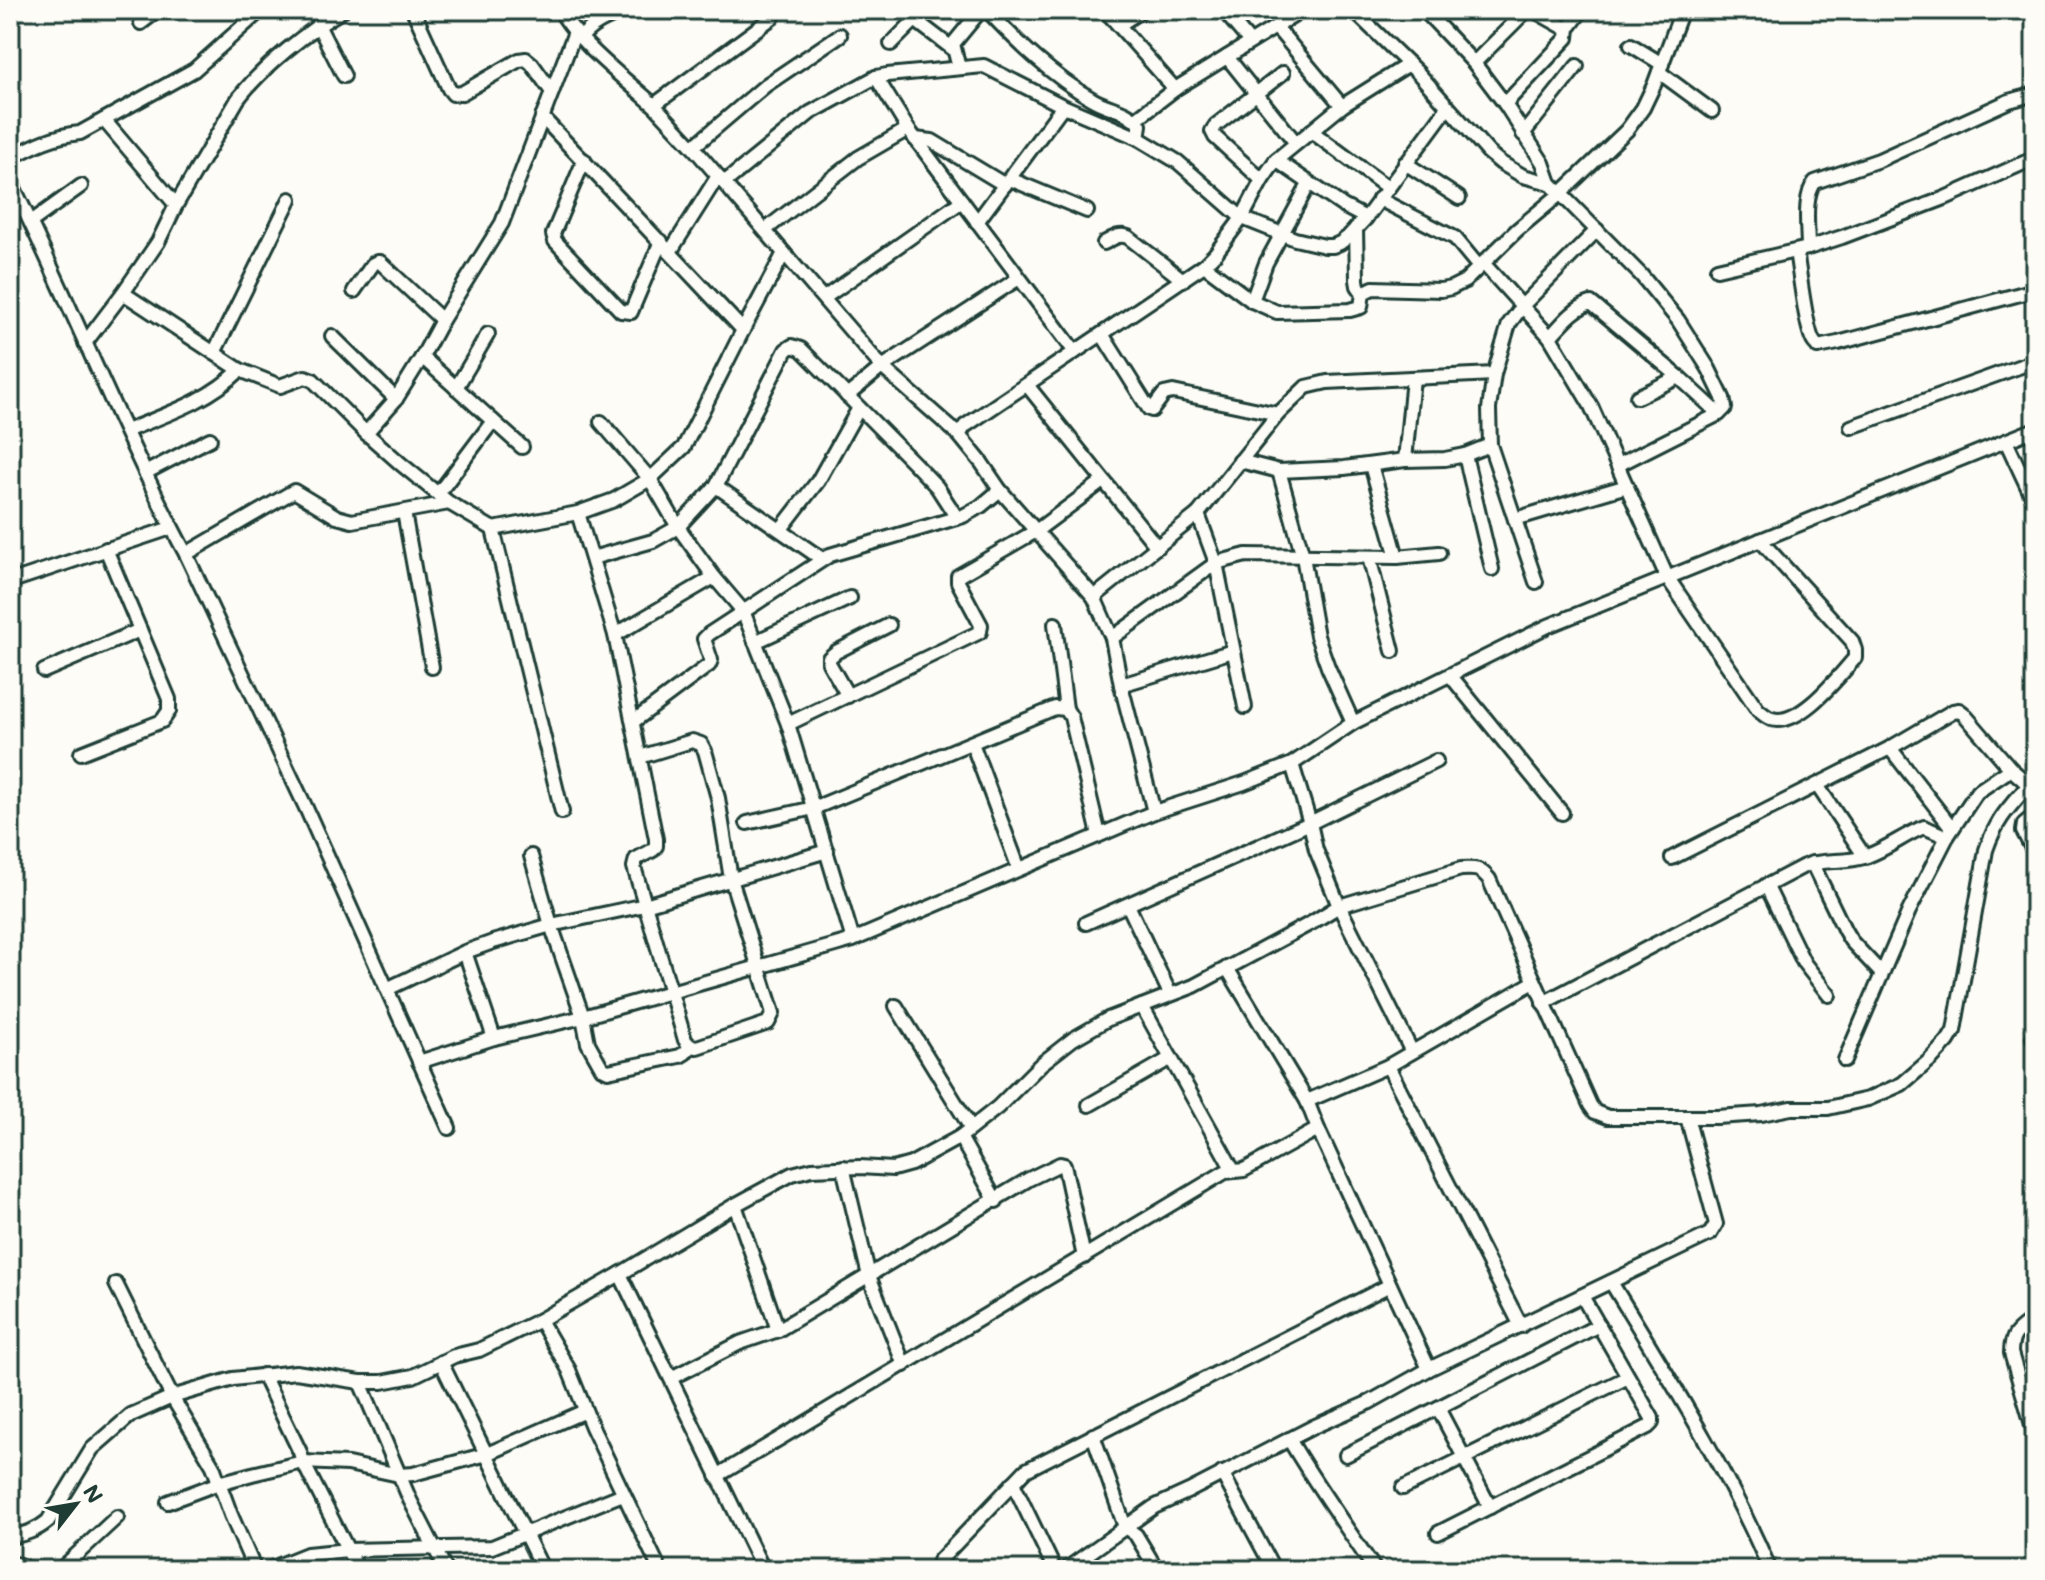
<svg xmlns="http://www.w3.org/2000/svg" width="2045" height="1580" font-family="Mali,sans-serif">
	<rect width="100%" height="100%" fill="#fdfcf7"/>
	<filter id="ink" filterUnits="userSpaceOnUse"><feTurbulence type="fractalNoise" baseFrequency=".0125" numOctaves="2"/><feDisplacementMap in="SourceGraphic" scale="16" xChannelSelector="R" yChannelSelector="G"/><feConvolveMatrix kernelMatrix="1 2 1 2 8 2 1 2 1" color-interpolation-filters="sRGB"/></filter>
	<g filter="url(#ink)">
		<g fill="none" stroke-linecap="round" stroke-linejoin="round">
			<defs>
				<g id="minor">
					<path d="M413 10 449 89 453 94 462 93 519 60 526 59 532 64 552 92"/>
					<path d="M560 10C578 43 625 79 654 105"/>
					<path d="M770 10 773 17 654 105 693 147 882 367 959 435 981 462 1000 490 1094 597 1112 638 1121 685 1154 812"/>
					<path d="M987 10C1018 43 1052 76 1092 99 1108 109 1128 109 1140 125L1138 138"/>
					<path d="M1105 10 1175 89"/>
					<path d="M1223 10 1250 42"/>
					<path d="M1353 10 1419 74 1489 153 1501 163 1523 176 1550 183 1641 275 1678 320 1709 369 1723 398 1725 408 1719 414 1618 465"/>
					<path d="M1424 10 1474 63 1505 104 1543 163 1550 183"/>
					<path d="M1533 10 1565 28 1571 25 1582 10"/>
					<path d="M2034 10 2035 11"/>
					<path d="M141 23 158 10"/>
					<path d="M318 25 344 76"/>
					<path d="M1119 25 1142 10"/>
					<path d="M1276 27 1342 106"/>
					<path d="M581 38C592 23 609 18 626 10"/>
					<path d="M891 44 915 20 953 49"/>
					<path d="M1631 45 1662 64"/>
					<path d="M1227 57 1296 143"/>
					<path d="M1474 63 1527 10"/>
					<path d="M959 68 953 44 981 10"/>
					<path d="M1659 72 1712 111"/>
					<path d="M876 77 908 129 1075 352"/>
					<path d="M1505 104 1567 38 1568 28"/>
					<path d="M542 117 743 330"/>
					<path d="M1136 119 1175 89 1303 10"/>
					<path d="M104 120 176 205"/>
					<path d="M1311 131 1388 188"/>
					<path d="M1523 134 1577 66"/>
					<path d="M915 139 932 141 1005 185"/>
					<path d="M693 147 766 85 840 35"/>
					<path d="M10 158C35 145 52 136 80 133L194 70 261 10"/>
					<path d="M584 160 553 234 555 241 621 311 631 312 661 241"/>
					<path d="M1276 160 1343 206 1366 218"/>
					<path d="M1405 163 1459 198"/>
					<path d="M1010 179 1087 211"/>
					<path d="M10 180C54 269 92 360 134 449 151 485 167 520 186 554L306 808 449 1128"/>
					<path d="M1262 180 1215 137 1212 131 1216 125 1283 73"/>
					<path d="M724 183 810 113 876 77 887 75 984 66 1063 106 1138 138 1178 162 1242 218 1262 180 1276 160 1342 106 1409 64"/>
					<path d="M1379 199 1455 238 1479 267"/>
					<path d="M31 222 81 186"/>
					<path d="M977 222 1063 106"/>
					<path d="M1356 228 1357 280 1358 286 1363 293"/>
					<path d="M765 230 858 158 908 129"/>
					<path d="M1104 243C1112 239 1119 233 1128 237L1183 280"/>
					<path d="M1808 248C1808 229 1803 196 1815 182L1879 160 2009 101 2035 94"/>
					<path d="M1796 251C1799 267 1806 332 1814 342 1815 344 1817 345 1818 347L1838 343 2035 290"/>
					<path d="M670 252 718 176"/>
					<path d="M1483 263 1550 337 1591 406 1667 577 1758 710C1762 713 1765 716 1769 718 1797 731 1839 676 1855 658V650L1852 641 1760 540"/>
					<path d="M1204 265 1252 301 1277 312 1350 310 1361 307 1363 293 1373 288 1441 290 1451 288 1465 281 1517 230 1560 194 1627 130 1643 108 1654 85 1682 10"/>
					<path d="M1717 269 1808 248 1842 237 1945 198 2035 158"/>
					<path d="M354 291 373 264 377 262H380L442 320"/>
					<path d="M123 293 240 370 280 386 305 377 313 380 366 433 401 464 449 503 493 529 578 513 614 500 650 479 684 447 743 330 784 253"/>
					<path d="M824 298 962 201"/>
					<path d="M1252 301 1266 263 1309 184"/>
					<path d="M1102 334 1149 409 1152 410 1164 394 1173 392 1278 414"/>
					<path d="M332 336 396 399"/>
					<path d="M1550 337C1562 324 1574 308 1591 303L1679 377 1719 414"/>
					<path d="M85 343 123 293 158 242 176 205 238 99C262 67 309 30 343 10"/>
					<path d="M214 353 290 199"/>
					<path d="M422 357 522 447"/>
					<path d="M1027 385 1157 547"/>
					<path d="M456 388 488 334"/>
					<path d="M847 396 882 367 1019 278"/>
					<path d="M1637 397 1679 377"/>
					<path d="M601 422 650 479 678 527 714 577 743 611 788 724 853 940"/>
					<path d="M1851 427 2035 361"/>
					<path d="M126 431C167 414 207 402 240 370"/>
					<path d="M366 433 396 399 422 357 442 320 502 223 575 32"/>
					<path d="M959 435 965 426 1204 265 1215 254 1242 218 1295 239 1325 246H1333L1340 243 1348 237 1366 218 1448 107"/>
					<path d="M2006 441 2035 503"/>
					<path d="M1465 455 1492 569"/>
					<path d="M1405 460 1413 378"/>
					<path d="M1240 461 1279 471 1344 468 1405 460 1445 459 1465 455 1490 445"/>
					<path d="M1371 465 1397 557"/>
					<path d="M1279 471 1303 556 1317 636 1328 667 1353 723"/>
					<path d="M145 473 210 439"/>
					<path d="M716 486 822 559"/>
					<path d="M438 494 493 421"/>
					<path d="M404 512 432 667"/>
					<path d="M578 513 615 635 656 839V846L653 850 636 859 634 867 685 1040 690 1046 697 1047 768 1023 773 1013 731 879 718 798 705 751 701 744 692 741 640 757"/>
					<path d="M1198 514 1216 563 1245 707"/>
					<path d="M1515 519 1627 486"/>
					<path d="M493 529 562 812"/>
					<path d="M781 529 818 481 859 408"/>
					<path d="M186 554 294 491 337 517 352 521 449 503"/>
					<path d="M1369 557 1393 651"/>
					<path d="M592 558 653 541 678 527 716 486 786 350 792 346 801 349 915 464 937 487 957 518"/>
					<path d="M12 581 171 528"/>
					<path d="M1536 582 1490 445 1489 409 1494 374 1509 324 1523 305 1597 230"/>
					<path d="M1094 597 1198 514 1278 414 1306 387 1327 382 1494 374"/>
					<path d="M1055 624 1066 709"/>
					<path d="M615 635 714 577"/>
					<path d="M1112 638 1216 563 1246 555 1397 557 1439 553"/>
					<path d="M755 642 850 598"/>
					<path d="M44 671 140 630"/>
					<path d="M1450 675 1562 813"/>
					<path d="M1121 685 1233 651"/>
					<path d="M848 696 829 663V658L836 652 889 625"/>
					<path d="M634 721 709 665 711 660 704 639 709 634 830 555 963 516 981 506 1000 490"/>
					<path d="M788 724 980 632 981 625 958 582V576L1036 531 1103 481"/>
					<path d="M972 743 1019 869"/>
					<path d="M1890 748 1952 828"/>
					<path d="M81 753 162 721 169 711V699L106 549"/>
					<path d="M1292 764 1310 823 1316 850 1339 906 1412 1052"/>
					<path d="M1817 785 1865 857"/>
					<path d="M2035 815 2024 824 2023 831 2035 854"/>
					<path d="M747 823 814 808 1055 708 1066 709 1071 717 1099 835"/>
					<path d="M531 856 551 925 583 1017 588 1043 602 1068 608 1071 680 1056 685 1053 690 1046"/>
					<path d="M1672 858 1890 748 1953 711 1959 710 1963 713 2011 769 2029 785"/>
					<path d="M1812 863 1845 931 1851 941 1881 973"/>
					<path d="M1766 885 1804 963 1829 995"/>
					<path d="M1128 905 1170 994"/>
					<path d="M1086 923 1310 823 1436 761"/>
					<path d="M465 952 494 1038"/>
					<path d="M1227 968 1307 1101 1318 1129 1429 1369"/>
					<path d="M387 989 465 952 493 942 551 925 645 905 827 851"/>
					<path d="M1543 1003 1804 866C1824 858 1847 864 1867 856 1887 849 1904 835 1924 827L1947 837"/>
					<path d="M896 1006 971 1128"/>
					<path d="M1142 1006 1233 1170"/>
					<path d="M2035 1033 2033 1038 2035 1043"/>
					<path d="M1845 1060 1909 911 1947 837 1977 792 2011 769"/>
					<path d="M419 1062 494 1038 583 1017 853 940 1154 812 1244 783 1292 764 1353 723 1548 626 2035 429"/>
					<path d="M1388 1066 1521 1326"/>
					<path d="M1307 1101 1388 1066 1534 982"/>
					<path d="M1089 1105 1171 1058"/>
					<path d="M960 1137 996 1201"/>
					<path d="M843 1167 869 1276 904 1365"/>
					<path d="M735 1205 778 1330"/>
					<path d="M620 1274 760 1563"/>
					<path d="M1611 1282C1668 1376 1727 1469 1770 1570"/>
					<path d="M116 1284 172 1397 213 1466 231 1515 255 1570"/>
					<path d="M2035 1318C2020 1330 2011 1332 2011 1353L2035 1435"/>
					<path d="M540 1320 569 1370 592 1427 660 1570"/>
					<path d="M441 1362 543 1570"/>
					<path d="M263 1375 300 1452 303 1462 358 1570"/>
					<path d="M671 1378 740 1343 778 1330 1029 1179 1060 1164 1064 1165 1065 1169 1084 1257"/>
					<path d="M360 1382 410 1500 446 1570"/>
					<path d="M1438 1408 1490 1507"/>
					<path d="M1093 1435 1125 1527 1136 1535 1157 1570"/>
					<path d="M1289 1439C1315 1484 1346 1526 1375 1570"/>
					<path d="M1346 1455 1599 1325"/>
					<path d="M1222 1473 1274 1570"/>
					<path d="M717 1476 1225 1172 1244 1170 1318 1129"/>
					<path d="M1013 1483 1055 1570"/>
					<path d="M1403 1488 1628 1377"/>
					<path d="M168 1502 219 1483 252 1474 303 1462 348 1464 399 1475 413 1474 487 1454 585 1411"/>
					<path d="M1438 1533 1648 1427 1652 1423V1418L1582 1296"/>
					<path d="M10 1537C25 1534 36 1531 48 1521L92 1449 131 1415 172 1397 233 1379 296 1372 360 1382H382L413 1376 454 1356 479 1350 540 1320 620 1274 735 1205 792 1174 812 1169 860 1167 893 1169 911 1164 960 1137 998 1107 1041 1064 1073 1039 1108 1019 1194 986 1313 922 1339 906 1461 869C1475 868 1480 868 1489 879L1590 1105 1595 1112 1608 1117H1717L1761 1114 1791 1108H1828L1868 1099 1902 1084 1930 1060 1948 1041 1954 1031 1986 850C1998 815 2012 805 2035 778"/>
					<path d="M10 1563 21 1565 27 1570"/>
					<path d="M60 1570 117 1517"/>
					<path d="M267 1570 307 1554 348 1550 492 1547 623 1494"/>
					<path d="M937 1570 939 1561 1026 1470 1390 1285"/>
					<path d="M1065 1570 1154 1507 1189 1491 1313 1427 1370 1402 1429 1369 1710 1234 1716 1224 1687 1117"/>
				</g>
			</defs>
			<use href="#minor" stroke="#1f3d34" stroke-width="18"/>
			<use href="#minor" stroke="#fdfcf7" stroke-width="12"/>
		</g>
	</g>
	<rect width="2045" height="1580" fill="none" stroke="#fdfcf7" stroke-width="40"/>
	<rect x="20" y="20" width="2005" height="1540" fill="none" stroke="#1f3d34" stroke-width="3" filter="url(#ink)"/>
	<g transform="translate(76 1504) rotate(59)" stroke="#fdfcf7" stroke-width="6" paint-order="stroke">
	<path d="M0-6L14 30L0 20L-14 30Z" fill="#1f3d34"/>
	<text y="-12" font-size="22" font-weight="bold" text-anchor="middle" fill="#1f3d34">N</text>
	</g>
</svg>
